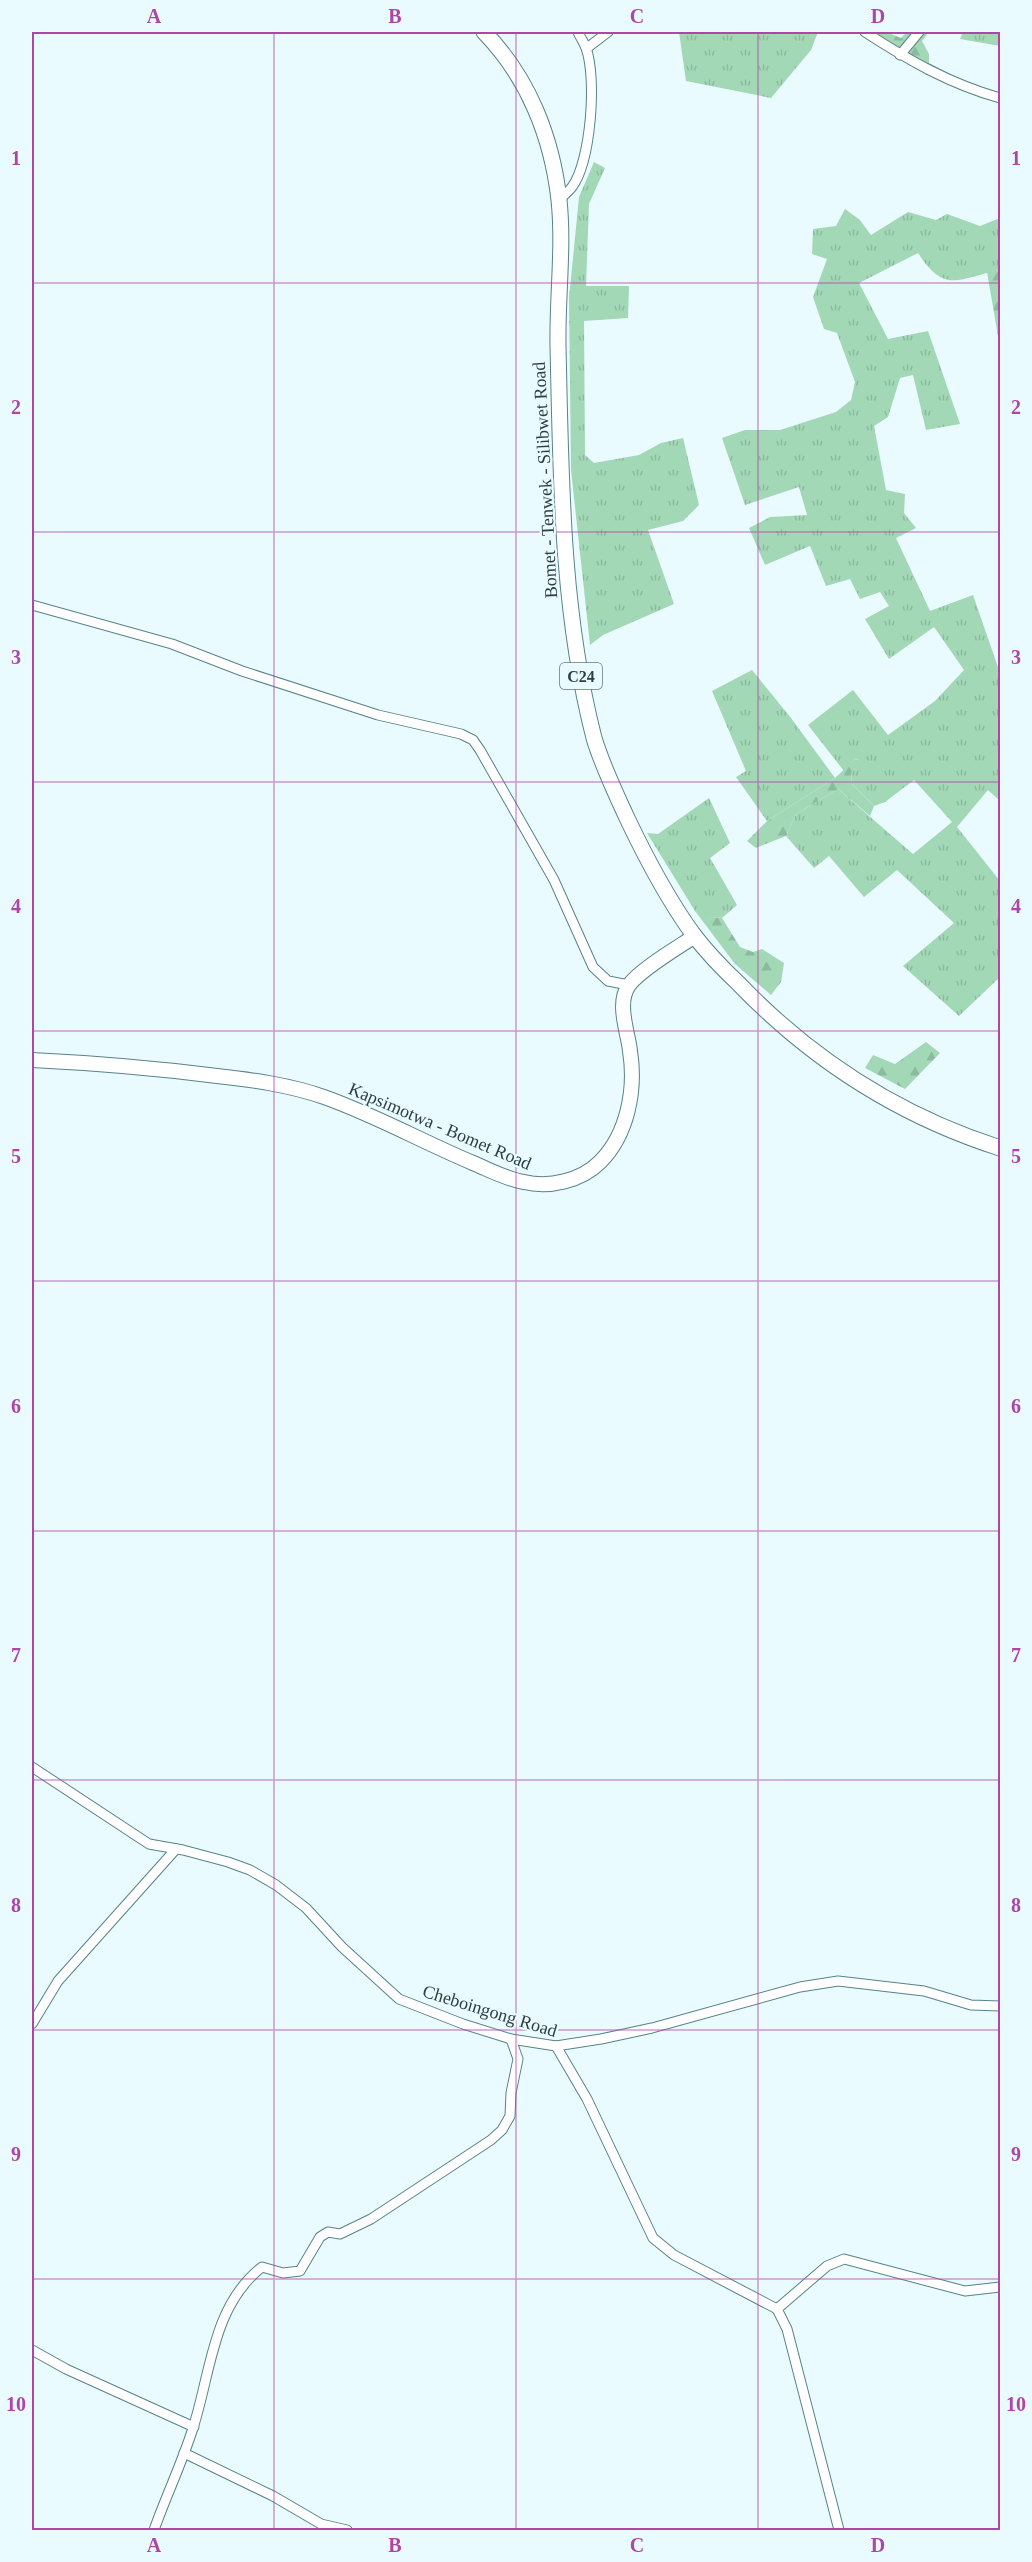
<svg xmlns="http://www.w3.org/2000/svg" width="1032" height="2562" font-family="Georgia,serif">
	<defs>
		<pattern id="grass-tufts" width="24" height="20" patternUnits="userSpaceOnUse" patternTransform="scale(1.5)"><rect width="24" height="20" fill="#a3d8b6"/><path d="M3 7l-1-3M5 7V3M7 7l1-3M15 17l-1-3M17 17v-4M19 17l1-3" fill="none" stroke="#8cba9e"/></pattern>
		<pattern id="forest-firs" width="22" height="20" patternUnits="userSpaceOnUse" patternTransform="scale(1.5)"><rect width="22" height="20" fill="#a3d8b6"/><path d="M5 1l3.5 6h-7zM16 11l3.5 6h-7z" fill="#8cba9e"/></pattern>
	</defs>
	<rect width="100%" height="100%" fill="#e9fbfe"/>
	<g fill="url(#grass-tufts)">
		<path d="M679 32H818L811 50 771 98 686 81Z"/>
		<path d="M963 32H1000V46L960 39Z"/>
		<path d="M594 162 605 168 589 204 586 286H629L628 318 584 321 585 455 594 463 639 455 661 443 683 438 699 505 683 521 648 530 674 604 603 635 590 645 571 470 569 298 579 197Z"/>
		<path d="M845 209 860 220 871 235 908 212 936 220 947 214 980 226 1000 218V270C959 278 945 295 918 253L859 283 888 339 928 331 960 424 926 430 913 375 900 378 888 417 874 426 886 490 905 494 904 513 916 528 896 538 930 611 973 595 1000 673V801L988 790 957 827 1000 881V977L959 1016 903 966 954 923 897 870 864 897 829 856 814 868 786 836 796 814 838 789 913 854 952 822 914 780 885 802 874 806 852 784 851 773 862 761 855 759 844 771 808 725 853 690 888 735 935 701 964 670 934 627 889 659 865 619 889 606 880 592 860 599 850 579 826 586 810 546 765 565 749 528 770 517 807 515 799 487 745 505 722 438 745 430H780L836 412 851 400 855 382 837 333 824 329 813 297 827 259 812 254 813 229 836 226Z"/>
		<path d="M752 670 791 718 835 778 767 821 736 777 746 771 712 691Z"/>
		<path d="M709 798 730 843 710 858 737 905 722 918 712 917 708 920 695 911 647 833 658 834Z"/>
	</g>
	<g fill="url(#forest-firs)">
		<path d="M873 32H886L901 38 907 32H914L899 51Z"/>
		<path d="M924 32H929L922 41 929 54V63L970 84 923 64 907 53Z"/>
		<path d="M1000 270V348L987 272Z"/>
		<path d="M855 759 863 761 851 773 852 784 874 806 870 816 838 789 796 814 786 836 756 848 747 841 767 821 835 778Z"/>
		<path d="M695 911 708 919 712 917 722 918 740 947 753 952 762 949 784 963 781 982 771 995 735 964Z"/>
		<path d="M926 1042 940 1053 905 1089 865 1068 873 1055 895 1064Z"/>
	</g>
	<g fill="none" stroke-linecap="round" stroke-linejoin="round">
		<defs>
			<g id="street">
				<path d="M865 32C908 60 950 84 1000 98"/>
				<path d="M587 48 608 32"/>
				<path d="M900 55 919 32"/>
				<path d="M559 200C563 196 568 192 572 187 591 161 597 78 586 48 584 42 580 37 578 32"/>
				<path d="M32 605 172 644 242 671 378 715 461 734 473 740 480 750 554 880 593 967 608 981 629 985"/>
				<path d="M32 1767 149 1844 183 1850 228 1862 250 1870 276 1885 306 1908 342 1947 399 1999 463 2024 511 2039 556 2046 601 2039 652 2028 800 1987 838 1981 924 1991 971 2005 1000 2006"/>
				<path d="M32 2024 58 1981 176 1849"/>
				<path d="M556 2046 587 2099 653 2238 674 2255 777 2309"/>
				<path d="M777 2309 827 2266 844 2259 965 2291 1000 2287"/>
				<path d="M777 2309 787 2329 839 2530"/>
				<path d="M32 2350 66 2369 194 2427"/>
				<path d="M184 2453 273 2496 321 2524 347 2530"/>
				<path d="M154 2530C166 2496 182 2463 193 2428 211 2373 212 2306 262 2267L283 2273 300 2271 320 2237 328 2232 340 2234 371 2219 491 2140 502 2130 510 2116 511 2093 518 2059 511 2039"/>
			</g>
			<path id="secondary" d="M32 1060C93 1063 155 1068 217 1076 253 1080 290 1085 324 1097 375 1115 423 1142 473 1163 490 1170 506 1179 524 1182 549 1188 581 1181 600 1162 628 1134 636 1089 630 1051 628 1032 616 1003 629 985 641 969 677 948 695 936"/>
			<path id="primary" d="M484 32C528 77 552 137 559 200 564 248 557 298 558 346 561 477 561 610 594 738 602 765 615 792 627 818 646 858 667 898 693 934 706 951 722 968 738 983 811 1059 900 1116 1000 1148"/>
		</defs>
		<use href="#street" stroke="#578389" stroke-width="11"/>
		<use href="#secondary" stroke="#578389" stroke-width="16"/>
		<use href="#primary" stroke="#578389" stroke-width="17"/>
		<use href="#street" stroke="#fff" stroke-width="9"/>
		<use href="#secondary" stroke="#fff" stroke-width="14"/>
		<use href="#primary" stroke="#fff" stroke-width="15"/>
	</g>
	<path fill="none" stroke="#af45a6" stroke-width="1.5" stroke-opacity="0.55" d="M274 32V2530M516 32V2530M758 32V2530M32 283H1000M32 532H1000M32 782H1000M32 1031H1000M32 1281H1000M32 1531H1000M32 1780H1000M32 2030H1000M32 2279H1000"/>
	<g text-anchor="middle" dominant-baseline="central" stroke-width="4.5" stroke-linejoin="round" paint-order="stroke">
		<rect fill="#e9fbfe" stroke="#65777a" stroke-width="1.5" x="560" y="663" width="42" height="26" rx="4.5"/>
		<g font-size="16" font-weight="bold" fill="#2c3f41">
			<text x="581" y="676">C24</text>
		</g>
		<g font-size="18" fill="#2c3f41" stroke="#e9fbfe">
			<text transform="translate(545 480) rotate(-93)">Bomet - Tenwek - Silibwet Road</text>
			<text transform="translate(440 1126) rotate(23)">Kapsimotwa - Bomet Road</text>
			<text transform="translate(490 2011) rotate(17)">Cheboingong Road</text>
		</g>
	</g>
	<rect width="1032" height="2562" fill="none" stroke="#e9fbfe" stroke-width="66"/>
	<rect x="33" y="33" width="966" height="2496" fill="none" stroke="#af45a6" stroke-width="2"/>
	<g font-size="20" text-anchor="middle" font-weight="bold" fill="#af45a6">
		<text x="154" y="23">A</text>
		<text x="395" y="23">B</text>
		<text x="637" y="23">C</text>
		<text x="878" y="23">D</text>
		<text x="16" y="165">1</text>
		<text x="1016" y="165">1</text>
		<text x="16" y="414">2</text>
		<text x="1016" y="414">2</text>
		<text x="16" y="664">3</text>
		<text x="1016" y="664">3</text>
		<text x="16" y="913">4</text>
		<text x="1016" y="913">4</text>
		<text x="16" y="1163">5</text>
		<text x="1016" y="1163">5</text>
		<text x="16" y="1413">6</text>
		<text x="1016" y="1413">6</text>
		<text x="16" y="1662">7</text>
		<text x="1016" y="1662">7</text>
		<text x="16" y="1912">8</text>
		<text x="1016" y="1912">8</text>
		<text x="16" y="2161">9</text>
		<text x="1016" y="2161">9</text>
		<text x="16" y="2411">10</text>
		<text x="1016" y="2411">10</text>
		<text x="154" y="2552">A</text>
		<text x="395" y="2552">B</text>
		<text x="637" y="2552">C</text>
		<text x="878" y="2552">D</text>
	</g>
</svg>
